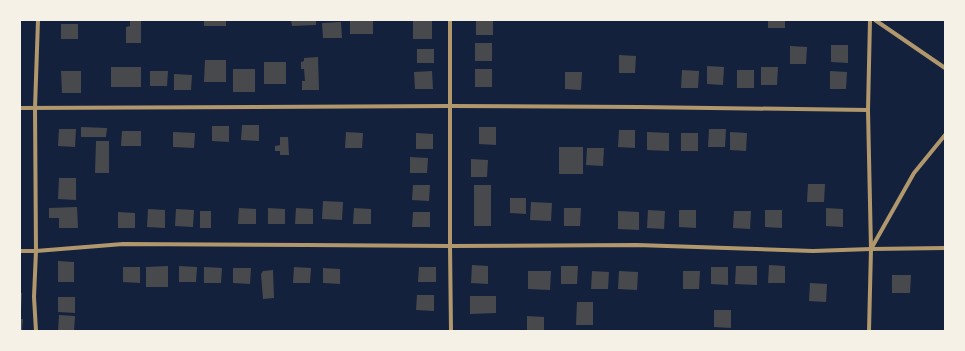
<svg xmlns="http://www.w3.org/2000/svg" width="965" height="351" font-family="'Sofia Sans Condensed',sans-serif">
	<rect width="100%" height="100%" fill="#14213d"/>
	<g fill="#48494c">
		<path d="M130 20H141V43H126V27L130 26Z"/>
		<rect x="204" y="20" width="22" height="6"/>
		<path d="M291 20H316V25L292 26Z"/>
		<rect x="350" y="20" width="23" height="14"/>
		<rect x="413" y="20" width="19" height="19"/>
		<rect x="476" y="20" width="17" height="15"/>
		<rect x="768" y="20" width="17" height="8"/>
		<path d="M341 22 342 38H323L322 23Z"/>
		<rect x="61" y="24" width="17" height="15"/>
		<rect x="475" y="43" width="17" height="18"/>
		<path d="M831 45H848V63L831 62Z"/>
		<path d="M790 46 807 47 806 64H790Z"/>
		<rect x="417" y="49" width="17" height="14"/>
		<path d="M619 55 636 56 635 73H619Z"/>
		<path d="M318 57 319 90H302V81H305L304 69H301V62L304 61V58Z"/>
		<path d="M205 60H226V82H204Z"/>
		<rect x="264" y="62" width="22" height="22"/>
		<path d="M707 66 724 67 723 85 707 84Z"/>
		<rect x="111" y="67" width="30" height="20"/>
		<path d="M761 67H778L777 85H761Z"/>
		<rect x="233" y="69" width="22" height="23"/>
		<rect x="475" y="69" width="17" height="18"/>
		<path d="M682 70 699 71 698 88H681Z"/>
		<rect x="737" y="70" width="17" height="18"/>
		<path d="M61 71H81V93H62Z"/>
		<path d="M150 71H168L167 86H150Z"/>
		<path d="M432 71 433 89H415L414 72Z"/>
		<path d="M830 71 847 72 846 89H830Z"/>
		<path d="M565 72H582L581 90 565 89Z"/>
		<path d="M174 74 192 75 191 90H174Z"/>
		<path d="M242 125H259V141L241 140Z"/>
		<path d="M212 126H229V142L212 141Z"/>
		<path d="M81 127 107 128 106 137H81Z"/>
		<path d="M479 127H496V145L479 144Z"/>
		<path d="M59 129H76L75 147 58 146Z"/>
		<path d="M709 129H726L725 147H708Z"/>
		<path d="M619 130H635V148L618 147Z"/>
		<path d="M122 131H141V146H121Z"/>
		<path d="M173 132 195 133 194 148 173 147Z"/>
		<path d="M346 132 363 133 362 148H345Z"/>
		<path d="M647 132 669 133V151L647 150Z"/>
		<path d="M730 132 747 133 746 151 730 150Z"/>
		<path d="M416 133 433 134V149H416Z"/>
		<rect x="681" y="133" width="17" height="18"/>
		<path d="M280 137H288L289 155H280V151H275V146L280 145Z"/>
		<path d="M96 141H109V173H95Z"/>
		<rect x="559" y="147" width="24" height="27"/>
		<path d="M587 148H604L603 166 586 165Z"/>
		<path d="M410 157 428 158 427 173H410Z"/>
		<path d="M471 159 488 160 487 177H471Z"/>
		<path d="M59 178H76V200L58 199Z"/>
		<path d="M808 184H825L824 202H807Z"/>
		<path d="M413 185H430L429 201 412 200Z"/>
		<rect x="474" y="185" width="17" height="41"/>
		<path d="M510 198H526V214L510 213Z"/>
		<path d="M323 201 343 202 342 220 322 219Z"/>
		<path d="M531 202 552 203 551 221 530 220Z"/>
		<path d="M77 207 78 228H59V218H49V208Z"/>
		<path d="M239 208 256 209V224H238Z"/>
		<path d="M268 208 285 209V224H268Z"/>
		<path d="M296 208 313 209V224H295Z"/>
		<path d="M354 208 371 209V224H353Z"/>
		<path d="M564 208H581L580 226H564Z"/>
		<path d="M826 208 843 209V227L826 226Z"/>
		<path d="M148 209 165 210V228L147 227Z"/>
		<path d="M176 209 194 210 193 227 175 226Z"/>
		<path d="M648 210 665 211 664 229 647 228Z"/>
		<path d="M679 210H696V228L679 227Z"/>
		<path d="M765 210H782V228L765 227Z"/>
		<rect x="200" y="211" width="11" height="17"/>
		<path d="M618 211 639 212V230L618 229Z"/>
		<path d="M734 211H751L750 229 733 228Z"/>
		<path d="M118 212 135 213V228H118Z"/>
		<path d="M413 212H430V227H412Z"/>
		<path d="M58 261 74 262V282H58Z"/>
		<path d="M472 265 488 266V284L471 283Z"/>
		<path d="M769 265 785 266V283H768Z"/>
		<path d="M168 266V287H146V267Z"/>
		<path d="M179 266 197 267 196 282H179Z"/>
		<path d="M561 266H578L577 284H561Z"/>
		<path d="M736 266H757V285L735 284Z"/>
		<path d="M123 267H140V283L123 282Z"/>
		<path d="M204 267 222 268 221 283H204Z"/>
		<path d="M294 267 311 268 310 283H293Z"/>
		<path d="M419 267H436V282H418Z"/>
		<path d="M711 267H728V285L711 284Z"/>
		<path d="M233 268H251L250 284 233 283Z"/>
		<path d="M323 268 340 269V284L323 283Z"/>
		<path d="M273 270 274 298 263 299 261 274 263 271Z"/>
		<path d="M528 271H551L550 290 528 289Z"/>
		<path d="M592 271 609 272 608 289H591Z"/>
		<path d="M619 271 638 272 637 290 618 289Z"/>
		<path d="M683 271H700L699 289H683Z"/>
		<path d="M892 275H911L910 293H892Z"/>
		<path d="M810 283 827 284 826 302 809 301Z"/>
		<path d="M20 293H22L21 309H20Z"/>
		<path d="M417 295H434V311L416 310Z"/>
		<path d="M470 296H496V313L470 314Z"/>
		<path d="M58 297H75V313L58 312Z"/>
		<path d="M577 302H593V325H576Z"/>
		<path d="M714 310H731V328L714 327Z"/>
		<path d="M59 315 75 316 74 331H58Z"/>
		<path d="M527 316 544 317V331H527Z"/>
		<path d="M20 319H23L22 331H20Z"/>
	</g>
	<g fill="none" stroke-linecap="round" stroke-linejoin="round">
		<g stroke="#b1986c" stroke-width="4">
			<path d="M450 20V246L451 331"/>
			<path d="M875 20 945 68"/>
			<path d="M20 108 450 106 639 107 868 110"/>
			<path d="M871 249 914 173 945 135"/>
			<path d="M20 251H36L123 244 306 245 450 246 637 245 813 251 871 249 945 248"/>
			<path d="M36 331 34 297 36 251 35 108 38 20"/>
			<path d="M869 331 871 249 868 110 870 20"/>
		</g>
	</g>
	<rect width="965" height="351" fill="none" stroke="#f6f1e7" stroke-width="42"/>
</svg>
